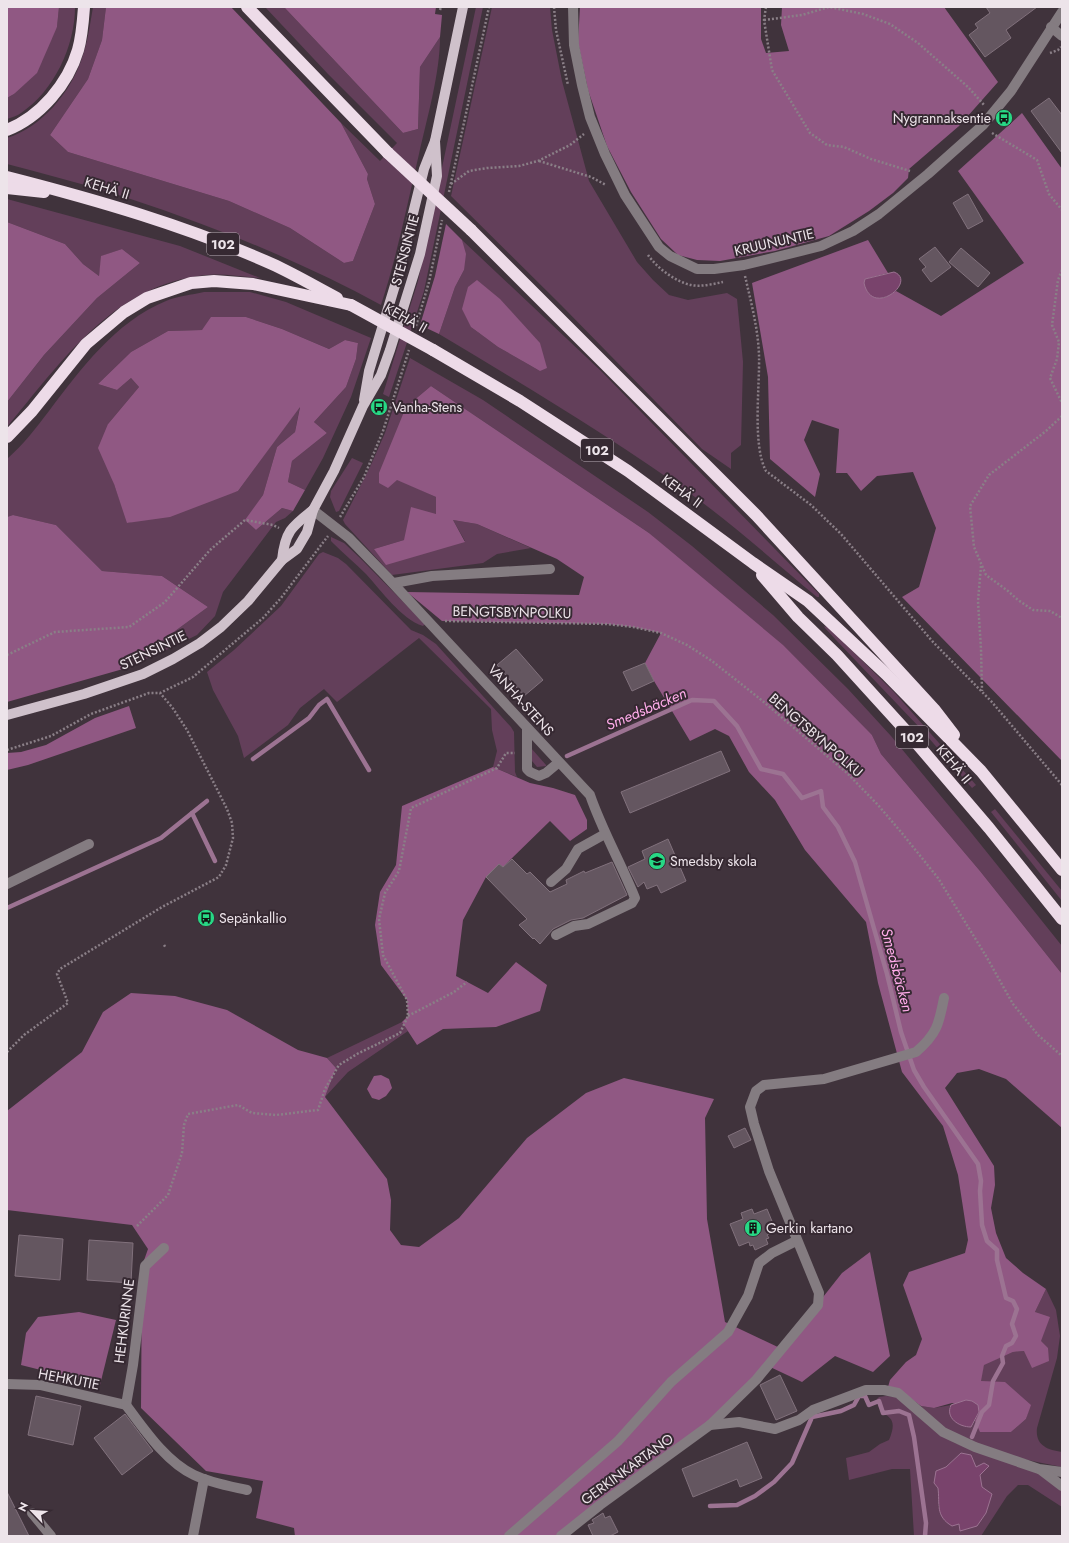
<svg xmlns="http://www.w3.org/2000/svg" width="1069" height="1543" font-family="Jost,sans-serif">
	<rect width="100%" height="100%" fill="#40333c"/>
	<g fill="#633f5a" fill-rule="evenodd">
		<path d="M59 7H75C75 46 54 91 21 113 17 116 12 117 7 119V98L14 94 57 27Z"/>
		<path d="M93 7H106L102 40 88 79 50 135 68 152 229 201 290 228 344 263 353 261 375 204 367 179 368 174 341 123 380 161 397 143 328 74 265 7H284L403 133 418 129 420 67 440 37C440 74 427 118 419 154 407 205 397 256 381 305 295 258 203 222 109 192 76 182 41 173 7 164V138C42 127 71 92 82 58 88 41 90 24 93 7Z"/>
		<path d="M476 7H483L424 291 389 397 383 394 418 281Z"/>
		<path d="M492 7H550L552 30 562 81 589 181 637 262 653 280 669 295 688 300 727 293 737 299 743 362 741 445 731 453V469L702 449 561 305 451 196Z"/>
		<path d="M7 199 180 246 260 278C242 277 223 273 205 275 113 285 62 361 7 427V402L44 355 97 298 140 263 122 249 102 256 99 276 83 264 65 244 7 222Z"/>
		<path d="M462 240 602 372 819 594V597H817C777 564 737 528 695 497 613 438 526 386 439 334L455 287 464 270ZM471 327 540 371 498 347Z"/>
		<path d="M204 292H250L286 302 371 338 351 397 323 458 305 490 288 482 292 461 327 433 314 422 346 387 356 359 358 343 345 340 329 349 282 329 246 317 202 330 168 331 131 352 98 384 117 390 131 378 139 387 108 424 114 484 128 523 238 491 300 406 295 432 277 447 263 495 246 520 256 530 282 508 293 511 285 518 276 522 223 592 215 616 197 635 164 651 123 669 208 607 162 576 102 571 56 525 13 515 7 517V459C23 445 36 428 49 411 81 369 115 322 166 301 177 296 192 295 204 292Z"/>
		<path d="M410 358 483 400 648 512 692 546 773 615 848 689 891 736 969 830 1062 946V974L980 871 881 754 872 735 649 533 431 386 406 407 397 479 436 497V515L404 540 374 549 465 541 453 520 477 524 531 548 497 554 483 563 392 575 345 524 343 520 370 467 385 433Z"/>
		<path d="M352 458 363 463 339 511 336 512 330 497 331 491Z"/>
		<path d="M331 537 344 543 360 558 425 624 423 626C401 619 381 590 366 574 356 564 344 554 334 544L331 541Z"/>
		<path d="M323 552 338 558 346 564 411 630 423 635 436 644 511 727 514 732 515 772 517 777 493 767 497 751 492 730 491 709 419 638 337 702 324 689 300 708 288 725 244 758 238 736 213 690 207 672 234 650 281 606 319 554Z"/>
		<path d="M824 626 829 628 894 692 976 785 972 788 921 729 836 640 825 628Z"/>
		<path d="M531 748 546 765V766L537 767 532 761Z"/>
		<path d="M995 809 1062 891V901L991 812Z"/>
		<path d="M402 1022 408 1031 348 1072 325 1097 336 1068 327 1058Z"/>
		<path d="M1046 1289 1056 1310 1060 1336 1057 1358 1037 1428C1035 1445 1047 1450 1062 1452V1467C1020 1459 967 1449 934 1420 929 1416 925 1411 921 1406L934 1408 951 1405 949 1408 971 1427 975 1421 981 1432H1011L1026 1419 1030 1405 980 1381 984 1364 1013 1352 1024 1351 1041 1341 1035 1312Z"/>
		<path d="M886 1396 897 1397 935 1431 955 1443 1042 1474 1062 1491V1507L1028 1485H1018L1007 1496 981 1536H914L910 1469H892L849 1480 846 1458 869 1452 880 1444 889 1440C902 1409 877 1421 877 1399L879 1397ZM961 1453 976 1467 980 1475 982 1487 960 1531 959 1524 938 1507 939 1495 936 1471 946 1467Z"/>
	</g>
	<g fill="#905883">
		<path d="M7 7H59L57 27 37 73 14 94 7 98Z"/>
		<path d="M106 7H231L341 123 368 174 367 179 375 204 353 261 344 263 290 228 229 201 68 152 50 135 88 79 102 40Z"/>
		<path d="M284 7H436L435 14 442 15 440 37 420 67 418 129 403 133Z"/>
		<path d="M580 7H761V39L766 53 789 51 781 25 782 7H944L998 82 959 126 909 169 908 178 893 193 869 211 829 236 775 251 720 261 697 260 678 255 661 239 631 192 607 146 588 90 578 42Z"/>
		<path d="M1022 113 1062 169V761L902 597 919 587 936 528 913 472 877 476 861 491 847 473H836L839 429 812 420 804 440 820 474 815 497 770 459 768 377 752 283 868 240 888 273 865 279 877 298H884L896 291 941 316 1024 263 958 171Z"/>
		<path d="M7 222 65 244 83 264 99 276 101 256 122 249 140 263 97 298 44 355 7 402Z"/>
		<path d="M446 224 462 240 466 254 464 270 455 287 439 334 420 325 435 276Z"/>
		<path d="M477 280 500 299 540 343 547 368 540 371 498 347 471 327 462 309 468 287Z"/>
		<path d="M211 317H246L282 329 329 349 345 340 358 343 356 359 346 387 314 422 327 433 292 461 288 482 305 490 293 511 282 508 256 530 245 520 263 495 277 447 295 432 300 407 238 491 170 517 127 523 114 484 98 448 108 424 139 387 131 378 117 390 98 384 131 352 168 331 202 330Z"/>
		<path d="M431 386 649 533 783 645 872 735 881 754 980 871 1062 974V1128L1006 1079 979 1069 957 1073 945 1088 994 1166 995 1185 991 1208 996 1233 1006 1258 1023 1273 1046 1289 1035 1312 1050 1317 1041 1341 1048 1348 1049 1361 1032 1368 1024 1351 1013 1352 984 1365 981 1381 1005 1382 1031 1405 1026 1419 1011 1432H980L975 1421 979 1412 952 1403 934 1408 921 1406 906 1395 888 1387 890 1380 906 1362 916 1355 922 1339 903 1285 909 1272 965 1253 968 1240 958 1175 943 1126 902 1072 878 983 866 922 805 850 775 800 749 772 729 736 715 729 690 741 654 681 645 663 661 633 633 627 607 624 442 621 407 592 579 595 584 577 557 559 477 524 453 520 465 542 386 565 374 549 404 540 411 507 436 514V497L397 480 388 488 379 483V473L406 407Z"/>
		<path d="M13 515 56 525 102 571 162 576 208 607 123 669 7 702V517Z"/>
		<path d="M129 706 136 728 28 765 7 770V753L21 752 46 745 95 718Z"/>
		<path d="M493 767 530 783 553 788 575 795 587 820V829L570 841 550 821 503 867 499 864 486 877 463 920 456 976 488 993 516 962 547 985 540 1011 496 1027 443 1029 417 1045 402 1022 408 1016 407 1000 381 965 375 925 380 892 396 865 402 806Z"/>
		<path d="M131 993 175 996 227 1010 298 1050 327 1058 336 1068 325 1097 387 1179 391 1200 390 1230 401 1245 419 1247 459 1218 527 1138 586 1093 624 1078 714 1099 705 1118 707 1219 725 1322 782 1349 842 1273 870 1252 890 1356 873 1372 835 1356 802 1382 768 1366 710 1425 561 1536H295L294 1528 256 1518 263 1481 206 1471 141 1408 142 1266 148 1249 132 1225 7 1210V1111L82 1052 103 1012Z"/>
		<path d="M381 1075 389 1079 392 1088 386 1096 379 1100 372 1098 367 1089 374 1076Z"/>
		<path d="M79 1312 116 1320 100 1385 21 1365 26 1333 38 1317Z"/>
	</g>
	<g fill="#79436c" stroke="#9c7392">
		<path d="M894 272C918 281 872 319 864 283L865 279Z"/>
		<path d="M966 1400 972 1401 978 1405 979 1412 971 1427C959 1427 945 1418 951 1405Z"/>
		<path d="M961 1453 971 1455 976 1467 984 1463 989 1466 980 1475 982 1487 992 1494 986 1513 977 1526 960 1531 959 1524 952 1526C935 1516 940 1504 938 1488L934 1483 936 1471 946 1467Z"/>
	</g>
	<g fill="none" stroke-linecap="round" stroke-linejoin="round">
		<g stroke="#9c7392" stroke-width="4.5">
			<path d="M567 756 692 700 714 701 737 726 761 769 783 774 802 798 821 791 823 807 838 827 855 862 887 974 901 1032 914 1070 924 1087 978 1164 981 1181 980 1191 982 1225 987 1241 997 1250V1260L1006 1298 1013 1301 1017 1309 1012 1324 1016 1336 1012 1343 1006 1346 1002 1356 1003 1363 993 1381 989 1405 982 1412 972 1437"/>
			<path d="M253 759 309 718 319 705 327 699 369 770"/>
			<path d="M192 813 215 861"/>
			<path d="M7 908 161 838 207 801"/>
			<path d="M710 1506 737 1505 755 1496 774 1482 792 1463 812 1417 841 1411 854 1405 859 1396H865L869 1405 879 1401 883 1413 899 1411 909 1415 914 1437 926 1523 925 1536"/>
		</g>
	</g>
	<g fill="#645660" stroke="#81717c">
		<path d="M986 7H1037L1006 30 1011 38 985 57 969 35 978 28 975 24 990 13Z"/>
		<path d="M1049 98 1062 115V153L1031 111Z"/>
		<path d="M968 194 983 221 968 229 953 203Z"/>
		<path d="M935 247 951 267 931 282 922 270 926 267 919 259Z"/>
		<path d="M961 248 990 273 978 287 949 262Z"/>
		<path d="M516 649 543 680 524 696 497 665Z"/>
		<path d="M645 663 654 681 632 691 623 672Z"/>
		<path d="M721 751 730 771 630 813 621 792Z"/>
		<path d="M668 839 686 881 661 893 657 885 647 889 644 882 638 887 628 867 645 859 642 851Z"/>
		<path d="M512 859 527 874 530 872 550 892 567 884 566 880 584 871 585 873 612 862 627 895 583 918 571 920 553 929 540 944 534 938 533 939 519 925 527 919 486 877 499 864 503 867Z"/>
		<path d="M745 1128 751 1140 734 1148 728 1136Z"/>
		<path d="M752 1209 754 1214 767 1209 776 1231 767 1235 769 1238 766 1239 768 1244 755 1250 753 1245 750 1246 749 1242 739 1246 730 1224 743 1219 741 1213Z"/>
		<path d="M19 1235 63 1239 60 1280 15 1276Z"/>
		<path d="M89 1240 133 1243 131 1283 87 1280Z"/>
		<path d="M780 1375 797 1411 776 1420 760 1385Z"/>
		<path d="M36 1396 81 1406 73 1445 28 1435Z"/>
		<path d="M125 1414 153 1451 122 1475 94 1438Z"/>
		<path d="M747 1442 762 1478 740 1487 737 1479 693 1497 682 1469Z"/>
		<path d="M7 1492 29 1536H7Z"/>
		<path d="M603 1513 605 1518 610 1516 618 1532 610 1536H593L588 1525 594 1523 592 1520Z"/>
	</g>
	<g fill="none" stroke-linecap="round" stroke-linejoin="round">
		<g stroke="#8a7f87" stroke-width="2.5" stroke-dasharray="2 2" stroke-linecap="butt">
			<path d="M554 7 556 30 568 85"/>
			<path d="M766 7 764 20 772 70 810 133 827 145 844 147 871 159 910 171"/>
			<path d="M440 10 441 7"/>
			<path d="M764 20 802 15 829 7 863 14 890 24 918 43 968 87 985 106"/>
			<path d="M1050 53 1058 50 1061 47"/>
			<path d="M992 133 1037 160 1049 194 1062 210"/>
			<path d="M539 161 591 177 606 185"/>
			<path d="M451 184 469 171 487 168 519 166 538 161 570 145 584 134"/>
			<path d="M449 192 489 7"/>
			<path d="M648 255C657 268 676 282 691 285 701 287 713 284 723 282"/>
			<path d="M1062 270 1058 280 1052 325 1059 342 1057 359 1050 378 1062 403"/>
			<path d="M745 276C751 302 758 328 759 355 760 386 752 445 766 471L811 505 841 534 933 642 991 701 1062 785"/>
			<path d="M416 326 429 282 442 220"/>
			<path d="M1062 416 1046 431 989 475 970 506 974 547 986 575 1008 591 1018 600 1033 610 1050 611 1062 618"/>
			<path d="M340 517 364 477 383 431 409 350"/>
			<path d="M981 566 978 601 981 649 982 691"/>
			<path d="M445 621 607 624 633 627 661 633 687 645 712 661 759 698 847 773 878 805 901 832 938 878 986 956 1013 1004 1038 1035 1062 1056"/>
			<path d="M7 655 55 632 129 627 165 602 210 550 245 520 273 525 279 528"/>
			<path d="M7 750 51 736 91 714 149 693H160L193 677 263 618 281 598 328 536"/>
			<path d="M164 945 166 948"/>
			<path d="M408 1016 454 992 467 982"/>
			<path d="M7 1052 24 1035 68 1003 57 974 60 969 162 907 219 877 226 865 233 838 232 823 227 809 187 730 172 707 160 693"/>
			<path d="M137 1226 168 1195 182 1153 184 1125 188 1114 238 1105 252 1113 276 1115 318 1110 325 1089 339 1065 357 1054 400 1033 408 1016 407 1000 383 955 379 919 385 893 399 871 411 808 497 768 506 753H515"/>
		</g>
		<g stroke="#847c81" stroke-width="10">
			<path d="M573 7 574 45 582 85 590 117 605 154 625 195 659 247 670 256 697 269H714L744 265 821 246 853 231 879 214 928 174 983 125 1011 91 1062 12"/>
			<path d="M1051 27 1062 36"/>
			<path d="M313 510 349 538 386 576 590 795C602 830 621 863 635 898L632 903 588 924 574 926 556 935"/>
			<path d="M394 583 432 576 550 569"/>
			<path d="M527 728V769L530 772 539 776 546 773 558 763"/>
			<path d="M551 882 566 869 578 849 605 834"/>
			<path d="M7 884 89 844"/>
			<path d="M7 1384 40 1385 126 1405"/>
			<path d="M126 1405 133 1365 145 1266 164 1248"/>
			<path d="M126 1405C144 1429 166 1462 194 1475 211 1483 229 1486 247 1490"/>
			<path d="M710 1425 739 1422 775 1429 799 1420 813 1410 866 1390H884L898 1393 943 1432 975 1447 1039 1469 1062 1472"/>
			<path d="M1041 1470 1062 1486"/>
			<path d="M32 1513 51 1536"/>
			<path d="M193 1536 204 1479"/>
			<path d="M509 1536 618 1441 671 1382 728 1332 748 1296 759 1263 772 1253 796 1241"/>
			<path d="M561 1536 600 1505 710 1425 756 1380 818 1305 819 1293 769 1171 754 1124 750 1107 756 1091 764 1085 824 1079 916 1052C937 1034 939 1024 944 998"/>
		</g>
		<g stroke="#cfc1cb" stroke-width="10">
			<path d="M364 400 369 371 396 282 424 169 435 141 463 7"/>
			<path d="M282 560C285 532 291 527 313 510"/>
			<path d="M7 715 84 694 143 674 173 659 200 643 221 627 248 601 282 560 297 549 307 532 313 510 334 471 363 406 381 375 390 350 420 254 437 176 435 141"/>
		</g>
		<g stroke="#eddbe8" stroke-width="12">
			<path d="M247 7 388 153"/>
			<path d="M7 130C40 117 68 84 78 50 82 36 83 21 84 7"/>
			<path d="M7 177C97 200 187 226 272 264 294 274 316 287 337 298"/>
			<path d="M7 188 44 192"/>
			<path d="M471 230 756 515 934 709 954 735"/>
			<path d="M433 350 520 401 628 471 753 563 808 601 886 674 981 771 1062 870"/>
			<path d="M7 437 32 411 86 344 124 312 147 298 191 283 214 281 253 284 351 305"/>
			<path d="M762 575 798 617 837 655 907 732 989 828 1062 919"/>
		</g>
		<g stroke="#eddbe8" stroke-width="12">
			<path d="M388 153 471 230"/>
			<path d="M351 305 433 350"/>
		</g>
	</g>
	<defs>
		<symbol id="bus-disc" viewBox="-11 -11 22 22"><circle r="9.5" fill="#27d885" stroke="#362932"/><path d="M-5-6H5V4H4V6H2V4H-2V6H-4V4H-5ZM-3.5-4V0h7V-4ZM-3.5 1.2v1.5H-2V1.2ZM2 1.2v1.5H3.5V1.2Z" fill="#111"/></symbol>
		<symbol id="school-disc" viewBox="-11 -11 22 22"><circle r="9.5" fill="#27d885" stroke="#362932"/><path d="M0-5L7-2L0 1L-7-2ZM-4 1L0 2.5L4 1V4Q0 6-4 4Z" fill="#111"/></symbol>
		<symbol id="building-disc" viewBox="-11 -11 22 22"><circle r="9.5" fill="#27d885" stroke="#362932"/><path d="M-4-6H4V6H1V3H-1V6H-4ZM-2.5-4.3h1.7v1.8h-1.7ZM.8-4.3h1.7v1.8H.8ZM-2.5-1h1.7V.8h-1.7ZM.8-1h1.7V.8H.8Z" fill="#111"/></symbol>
	</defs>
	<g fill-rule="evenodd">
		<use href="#bus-disc" x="994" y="108" width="20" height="20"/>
		<use href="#bus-disc" x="369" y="397" width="20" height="20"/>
		<use href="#school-disc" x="647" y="851" width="20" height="20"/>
		<use href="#bus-disc" x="196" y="908" width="20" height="20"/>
		<use href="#building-disc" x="743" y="1218" width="20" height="20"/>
	</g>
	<g text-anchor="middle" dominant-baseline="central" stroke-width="4" stroke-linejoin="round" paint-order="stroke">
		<g fill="#362932" stroke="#b6acb3" stroke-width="1">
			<rect x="207" y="233" width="32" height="22" rx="3"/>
			<rect x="581" y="439" width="32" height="22" rx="3"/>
			<rect x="896" y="726" width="32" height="22" rx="3"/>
		</g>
		<g font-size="13" font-weight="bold" fill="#ede4ea">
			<text x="223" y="244">102</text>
			<text x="597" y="450">102</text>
			<text x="912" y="737">102</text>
		</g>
		<g font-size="14" fill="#ede4ea" stroke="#362932" text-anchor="start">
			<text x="991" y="118" text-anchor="end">Nygrannaksentie</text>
			<text x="392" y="407">Vanha-Stens</text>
			<text x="670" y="861">Smedsby skola</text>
			<text x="219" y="918">Sepänkallio</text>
			<text x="766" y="1228">Gerkin kartano</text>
		</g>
		<g font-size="14" fill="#ede4ea" stroke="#362932">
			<text transform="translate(107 188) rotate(17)">KEHÄ II</text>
			<text transform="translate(774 242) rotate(-13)">KRUUNUNTIE</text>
			<text transform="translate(405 250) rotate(-75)">STENSINTIE</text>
			<text transform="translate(406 318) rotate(29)">KEHÄ II</text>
			<text transform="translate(682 491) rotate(36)">KEHÄ II</text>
			<text transform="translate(512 612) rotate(1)">BENGTSBYNPOLKU</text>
			<text transform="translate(153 650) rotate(-26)">STENSINTIE</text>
			<text transform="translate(521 700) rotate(48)">VANHA-STENS</text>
			<text transform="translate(816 735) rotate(41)">BENGTSBYNPOLKU</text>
			<text transform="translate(954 764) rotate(50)">KEHÄ II</text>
			<text transform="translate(124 1321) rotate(-83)">HEHKURINNE</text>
			<text transform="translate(69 1379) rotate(11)">HEHKUTIE</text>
			<text transform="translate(627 1469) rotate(-36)">GERKINKARTANO</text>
		</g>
		<g font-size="15" font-style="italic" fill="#ffacea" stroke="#362932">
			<text transform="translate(646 709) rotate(-23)">Smedsbäcken</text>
			<text transform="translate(897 970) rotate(75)">Smedsbäcken</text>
		</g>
	</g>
	<rect width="1069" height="1543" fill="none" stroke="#ede4ea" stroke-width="16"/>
	<g transform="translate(32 1511) rotate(295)" stroke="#362932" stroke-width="3" paint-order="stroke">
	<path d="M0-3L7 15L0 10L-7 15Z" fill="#ede4ea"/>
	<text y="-6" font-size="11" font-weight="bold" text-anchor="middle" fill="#ede4ea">N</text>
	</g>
</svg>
